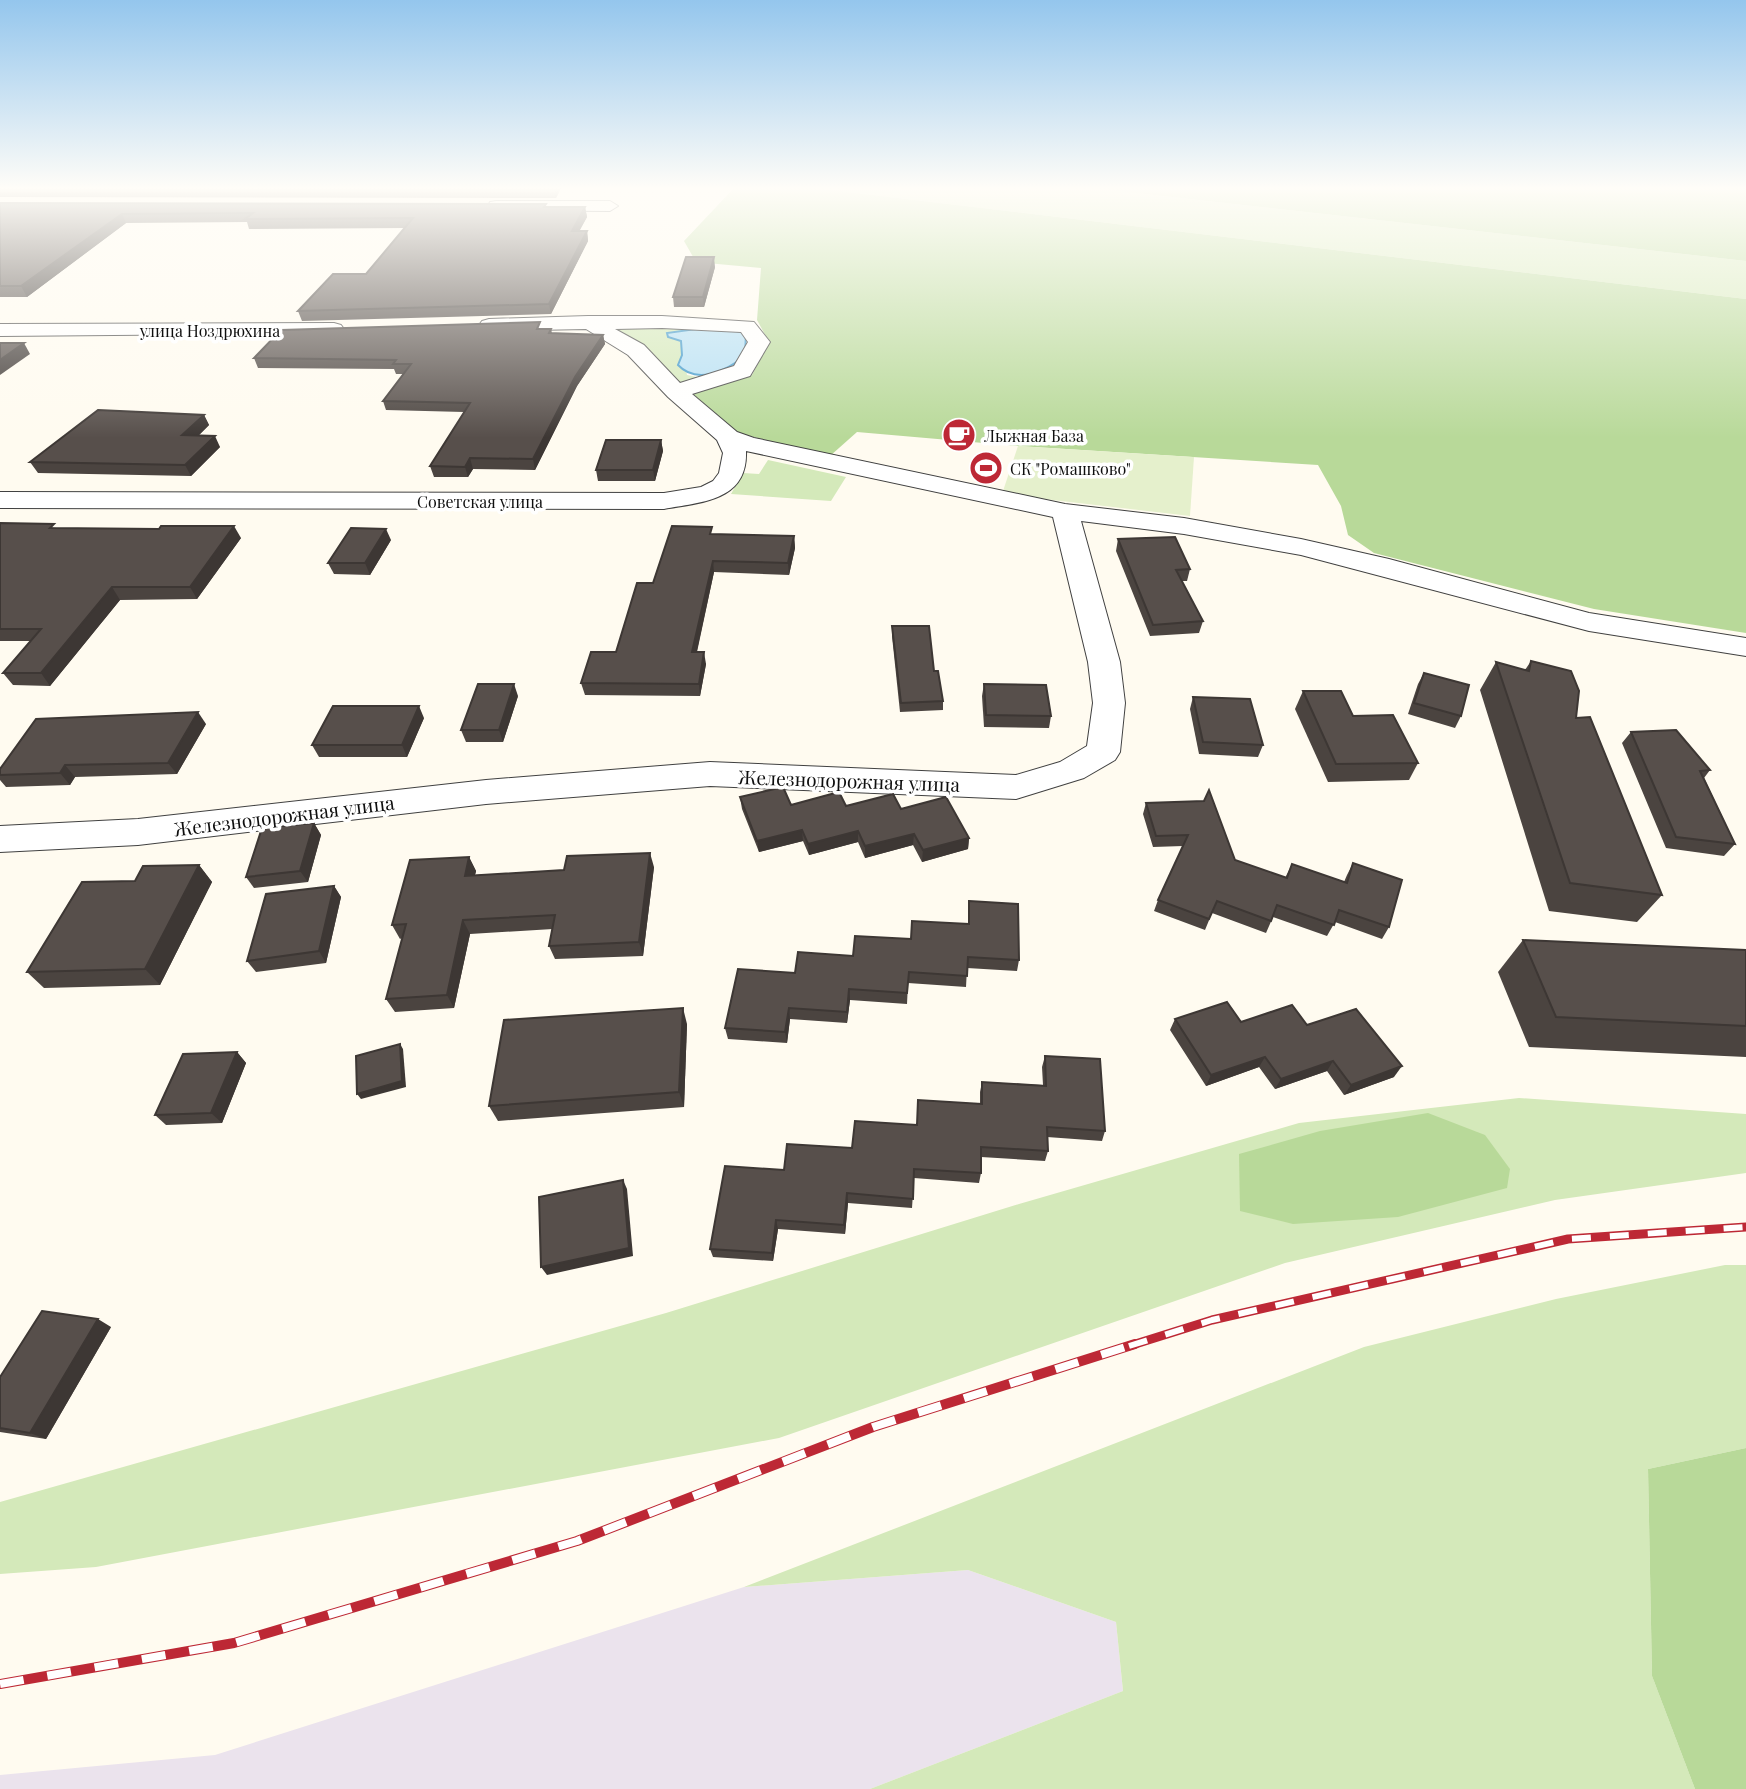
<svg xmlns="http://www.w3.org/2000/svg" width="1746" height="1789" font-family="'Playfair Display',serif">
	<rect width="100%" height="100%" fill="#fffbf0"/>
	<path fill="#ebe3ed" d="M968 1570 1116 1622 1123 1691 870 1789H0V1775L215 1755 744 1587Z"/>
	<g fill="#d4e9ba">
		<path d="M814 188H1091L1746 261V299Z"/>
		<path d="M598 326 703 328 668 337 681 341 687 375 697 377V381L680 386Z"/>
		<path d="M768 460 846 477 831 501 731 494 743 473 759 474Z"/>
		<path d="M1519 1098 1746 1114V1173L1555 1200 1285 1263 779 1438 96 1567 0 1574V1502L666 1313 1019 1204 1299 1123Z"/>
		<path d="M1725 1265H1746V1448L1648 1469 1652 1676 1695 1789H870L1123 1691 1116 1622 968 1570 744 1587 1364 1347 1556 1299Z"/>
	</g>
	<g fill="#b8d999">
		<path d="M734 188H814L1746 299V633L1594 609 1374 553 1348 535 1341 506 1318 465 1018 446 857 432 830 456 730 431 690 395 752 375 769 342 757 320 761 268 696 262 684 241Z"/>
		<path d="M1091 188H1746V261Z"/>
		<path d="M1428 1113 1485 1135 1510 1169 1507 1188 1398 1217 1293 1224 1240 1211 1239 1154 1320 1131Z"/>
		<path d="M1746 1448V1789H1695L1652 1676 1648 1469Z"/>
	</g>
	<path fill="#e5f0cc" d="M1018 446 1194 457 1190 516 1002 494Z"/>
	<path fill="#b6e0f5" stroke="#3e98cb" stroke-width="2" d="M703 328 746 332 745 356C726 371 697 385 678 365L682 355 681 341 668 337 667 333Z"/>
	<g fill="none" stroke-linecap="round" stroke-linejoin="round">
		<defs>
			<g id="street">
				<path d="M496 201H610L618 206 610 211 490 210 488 206 490 202Z"/>
				<path d="M588 316H662L754 322 770 342 750 376 692 394 737 432 754 438 1065 504 1184 518 1301 539 1389 559 1589 613 1746 638V656L1589 631 1301 555 1184 534 1081 521 1120 662 1125 703 1120 752 1115 760 1084 778 1016 799 710 786 486 804 138 845 0 852V826L138 819 486 780 710 762 1016 775 1060 762 1087 746 1093 703 1088 662 1053 517 746 451C748 501 702 502 664 509L0 508V492L664 493 701 487 713 481 719 473 723 453 717 440 668 397 628 355 586 329 489 331 482 329 479 325 482 321 489 319ZM662 328 741 332 748 342 734 366 680 383 644 345 615 329Z"/>
				<path d="M334 323 341 325 344 329 341 333 0 336V324Z"/>
			</g>
		</defs>
		<use href="#street" stroke="#414141" stroke-width="2"/>
		<use href="#street" fill="#fff" fill-rule="evenodd"/>
		<defs>
			<path id="rail-far1" d="M1129 1346 1212 1320 1568 1239 1746 1227"/>
			<path id="rail" d="M0 1684 234 1643 577 1541 873 1427 1135 1344"/>
		</defs>
		<use href="#rail-far1" stroke="#bd2835" stroke-width="9"/>
		<use href="#rail" stroke="#bd2835" stroke-width="10"/>
		<use href="#rail-far1" stroke="#fff" stroke-width="6" stroke-dasharray="19" stroke-linecap="butt"/>
		<use href="#rail" stroke="#fff" stroke-width="8" stroke-dasharray="24" stroke-linecap="butt"/>
	</g>
	<g fill="#4b4440">
		<path d="M0 188H561L556 198 0 197Z"/>
		<path d="M0 203 585 207 587 217 579 231H587L588 241 551 314 302 321 298 311 366 274 405 228 249 229 247 222 126 223 27 297H0Z"/>
		<path d="M715 267 704 307H674L673 297Z"/>
		<path d="M542 329H551L552 333 603 335 605 344 577 386 535 470 473 469 468 477H434L430 466 464 412 386 410 383 401 403 374H396L394 369 258 368 254 358Z"/>
		<path d="M204 415 209 425 199 435 220 447 191 476 38 473 30 462Z"/>
		<path d="M661 440 663 451 655 481H598L596 470Z"/>
		<path d="M0 523 57 528 241 538 197 599 120 600 50 686 13 685 3 673 30 641H0Z"/>
		<path d="M712 534 794 536 795 548 789 575 714 572 697 652 706 664 700 696 585 695 581 683 616 652 653 583Z"/>
		<path d="M1118 539 1190 569 1187 581H1181L1203 621 1199 633 1150 636 1116 551Z"/>
		<path d="M391 540 370 575 334 574 328 563Z"/>
		<path d="M892 626 934 671 943 701V710L900 712 892 636Z"/>
		<path d="M1531 661 1576 718 1662 895 1637 922 1549 911 1480 690 1496 662 1525 670Z"/>
		<path d="M1424 673 1461 716 1455 728 1408 714 1418 684Z"/>
		<path d="M984 684 1051 716 1049 728 984 727 982 696Z"/>
		<path d="M1303 691 1353 716 1418 763 1409 780 1328 782 1295 709Z"/>
		<path d="M518 696 503 742H466L461 730Z"/>
		<path d="M1193 697 1263 745 1258 757 1199 754 1190 709Z"/>
		<path d="M424 718 407 757H319L312 745Z"/>
		<path d="M206 724 177 774 75 777 70 785 6 787 0 780V769Z"/>
		<path d="M1631 732 1710 770 1704 778 1735 844 1724 856 1666 848 1622 743Z"/>
		<path d="M740 797 791 805 901 809 969 838 968 849 922 862 913 845 865 858 858 842 809 855 803 841 759 852 742 809Z"/>
		<path d="M1146 803 1235 860 1285 878 1292 864 1344 882 1347 875 1353 863 1389 927 1382 939 1335 922 1327 936 1273 917 1266 933 1212 913 1205 930 1154 911 1158 900 1183 846 1153 847 1143 814Z"/>
		<path d="M314 823 321 835 308 882 254 888 246 877Z"/>
		<path d="M469 857 476 871 475 875 654 867 643 956 555 959 549 946 553 929 470 934 454 1008 395 1012 386 999 402 938 400 939 392 925Z"/>
		<path d="M199 865 212 882 160 985 44 988 27 972 135 881Z"/>
		<path d="M334 886 341 897 326 963 256 972 247 961Z"/>
		<path d="M969 901 1019 960 1017 971 967 968 966 987 908 983 907 1004 850 1000 847 1023 790 1019 787 1043 728 1039 725 1028 795 973 911 939 968 924Z"/>
		<path d="M1523 940 1746 950V1057L1529 1047 1498 972Z"/>
		<path d="M1175 1019 1307 1025 1394 1077 1344 1095 1327 1071 1275 1089 1259 1067 1206 1086 1170 1030Z"/>
		<path d="M687 1024 684 1107 498 1121 489 1106Z"/>
		<path d="M237 1052 246 1063 222 1123 166 1125 155 1115Z"/>
		<path d="M1045 1056 1105 1131 1102 1141 1047 1137 1048 1151 1045 1161 981 1157V1173L979 1183 914 1178 912 1208 848 1203 845 1234 778 1229 773 1261 713 1257 710 1249 784 1170 980 1104V1092L982 1082 1043 1085 1042 1067Z"/>
		<path d="M111 1327 46 1439 0 1432V1377Z"/>
	</g>
	<g fill="#3d3734">
		<path d="M555 188H561L556 198 554 189Z"/>
		<path d="M585 207 587 217 574 241 572 231Z"/>
		<path d="M122 214 126 223 27 297 21 286Z"/>
		<path d="M587 231 588 241 551 314 549 304Z"/>
		<path d="M714 257 715 267 704 307 703 297Z"/>
		<path d="M603 335 605 344 577 386 535 470 533 459 575 377Z"/>
		<path d="M24 343 30 354 0 375V360Z"/>
		<path d="M204 415 209 425 188 446 182 435Z"/>
		<path d="M215 436 220 447 191 476 185 465Z"/>
		<path d="M661 440 663 451 655 481 653 470Z"/>
		<path d="M470 458 473 469 468 477 465 467Z"/>
		<path d="M234 526 241 538 197 599 190 587Z"/>
		<path d="M386 529 391 540 370 575 365 563Z"/>
		<path d="M794 536 795 548 789 575 788 563Z"/>
		<path d="M713 561 714 572 694 664 692 652Z"/>
		<path d="M112 587 120 600 50 686 41 673Z"/>
		<path d="M704 652 706 664 700 696 699 684Z"/>
		<path d="M514 684 518 696 503 742 499 730Z"/>
		<path d="M419 706 424 718 407 757 402 745Z"/>
		<path d="M198 712 206 724 177 774 168 763Z"/>
		<path d="M65 765 75 777 70 785 60 773Z"/>
		<path d="M314 823 321 835 308 882 300 871Z"/>
		<path d="M802 830 803 841 759 852 757 841Z"/>
		<path d="M858 831V842L809 855 808 844Z"/>
		<path d="M914 834 913 845 865 858V846Z"/>
		<path d="M969 838 968 849 922 862 923 850Z"/>
		<path d="M650 853 654 867 643 956 639 942Z"/>
		<path d="M469 857 476 871 471 890 465 876Z"/>
		<path d="M199 865 212 882 160 985 145 969Z"/>
		<path d="M334 886 341 897 326 963 319 951Z"/>
		<path d="M463 920 470 934 454 1008 447 995Z"/>
		<path d="M849 989 850 1000 847 1023V1012Z"/>
		<path d="M683 1008 687 1024 684 1107 679 1092Z"/>
		<path d="M789 1008 790 1019 787 1043 785 1032Z"/>
		<path d="M400 1044 403 1049 406 1087 361 1099 357 1094Z"/>
		<path d="M237 1052 246 1063 222 1123 211 1113Z"/>
		<path d="M1265 1057 1259 1067 1206 1086 1211 1075Z"/>
		<path d="M1333 1061 1327 1071 1275 1089 1281 1079Z"/>
		<path d="M1402 1066 1394 1077 1344 1095 1351 1085Z"/>
		<path d="M623 1180 627 1189 633 1256 547 1275 541 1267Z"/>
		<path d="M847 1193 848 1203 845 1234 844 1225Z"/>
		<path d="M776 1220 778 1229 773 1261 772 1253Z"/>
		<path d="M98 1319 111 1327 46 1439 30 1433Z"/>
	</g>
	<g fill="#574f4b" stroke="#3d3734" stroke-width="2">
		<path d="M0 188H555L554 189Z"/>
		<path d="M0 203 546 204 544 207H585L572 231H587L549 304 298 311 333 274H366L413 218 245 219 253 213 122 214 21 286H0Z"/>
		<path d="M686 257H714L703 297H673Z"/>
		<path d="M540 322 537 329H551L549 333 603 335 575 377 533 459 470 458 465 467 430 466 470 403 383 401 411 364H393L396 360 254 358 281 330Z"/>
		<path d="M0 343H24L0 360Z"/>
		<path d="M98 410 204 415 182 435 215 436 185 465 30 462Z"/>
		<path d="M606 440H661L653 470H596Z"/>
		<path d="M0 523 54 524 50 528 159 529 161 526H234L190 587H112L41 673H3L41 629H0Z"/>
		<path d="M672 526 712 527 710 534 794 536 788 563 713 561 692 652H704L699 684 581 683 591 652H616L637 583H653Z"/>
		<path d="M351 528 386 529 365 563H328Z"/>
		<path d="M1175 537 1190 569 1176 570 1203 621 1153 625 1118 539Z"/>
		<path d="M892 626H929L934 671H938L943 701 901 703Z"/>
		<path d="M1531 661 1571 671 1579 691 1576 718 1590 717 1662 895 1570 883 1496 662 1529 671Z"/>
		<path d="M1424 673 1469 685 1461 716 1414 703Z"/>
		<path d="M478 684H514L499 730H461Z"/>
		<path d="M984 684 1046 685 1051 716 986 715Z"/>
		<path d="M1303 691H1341L1353 716 1393 715 1418 763 1336 764Z"/>
		<path d="M1193 697 1250 699 1263 745 1203 742Z"/>
		<path d="M333 706H419L402 745H312Z"/>
		<path d="M198 712 168 763 65 765 60 773 0 775V769L36 719Z"/>
		<path d="M1676 730 1710 770 1700 771 1735 844 1676 837 1631 732Z"/>
		<path d="M783 787 791 805 839 792 846 806 893 794 901 809 946 797 969 838 923 850 914 834 865 846 858 831 808 844 802 830 757 841 740 797Z"/>
		<path d="M1209 790 1235 860 1287 878 1292 864 1347 883 1353 863 1402 880 1389 927 1339 910 1334 925 1277 905 1271 921 1217 901 1209 919 1158 900 1188 835 1156 836 1146 803 1204 801Z"/>
		<path d="M314 823 300 871 246 877 262 828Z"/>
		<path d="M650 853 639 942 549 946 555 915 463 920 447 995 386 999 406 924 392 925 410 860 469 857 465 876 564 870 567 856Z"/>
		<path d="M199 865 145 969 27 972 82 882 135 881 143 866Z"/>
		<path d="M334 886 319 951 247 961 266 894Z"/>
		<path d="M969 901 1018 904 1019 960 968 957 967 976 909 972 907 993 849 989 847 1012 789 1008 785 1032 725 1028 738 969 795 973 798 952 853 956 855 936 911 939 912 921 969 924Z"/>
		<path d="M1523 940 1746 950V1026L1556 1017Z"/>
		<path d="M1227 1002 1241 1022 1292 1005 1307 1025 1356 1009 1402 1066 1351 1085 1333 1061 1281 1079 1265 1057 1211 1075 1175 1019Z"/>
		<path d="M683 1008 679 1092 489 1106 504 1020Z"/>
		<path d="M400 1044 402 1081 357 1094 356 1056Z"/>
		<path d="M237 1052 211 1113 155 1115 183 1054Z"/>
		<path d="M1045 1056 1100 1059 1105 1131 1047 1127 1048 1151 981 1147V1173L914 1169 913 1199 847 1193 844 1225 776 1220 772 1253 710 1249 725 1166 784 1170 787 1144 852 1148 855 1121 917 1125 918 1100 982 1104V1082L1046 1086Z"/>
		<path d="M623 1180 629 1248 541 1267 539 1197Z"/>
		<path d="M42 1311 98 1319 30 1433 0 1428V1377Z"/>
	</g>
	<linearGradient id="sky" x2="0" y2="1"><stop stop-color="#94c6ed"/><stop offset="0.43" stop-color="#fffdf8"/><stop offset="1" stop-color="#fffdf8" stop-opacity="0"/></linearGradient>
	<rect width="1746" height="438" fill="url(#sky)"/>
	<defs>
		<symbol id="cafe-disc" viewBox="-11 -11 22 22"><circle r="9.5" fill="#bd2835" stroke="#fff"/><path d="M-5.5-4.5H6V0H3Q3 3.5 0 3.5H-2.5Q-5.5 3.5-5.5 0ZM3-3.2v2h1.7v-2ZM-6 4.5H4V6H-6Z" fill="#fff"/></symbol>
		<symbol id="stadium-disc" viewBox="-11 -11 22 22"><circle r="9.5" fill="#bd2835" stroke="#fff"/><path d="M0-5a6.5 5 0 1 0 0 10a6.5 5 0 1 0 0-10ZM-3.5-1.8h7v3.6h-7Z" fill="#fff"/></symbol>
	</defs>
	<g fill-rule="evenodd">
		<use href="#cafe-disc" x="940" y="416" width="38" height="38"/>
		<use href="#stadium-disc" x="967" y="449" width="38" height="38"/>
	</g>
	<g text-anchor="middle" dominant-baseline="central" stroke-width="7" stroke-linejoin="round" paint-order="stroke">
		<g font-size="16" fill="#0e0e0e" stroke="#fff">
			<text x="210" y="330">улица Ноздрюхина</text>
			<text x="480" y="501">Советская улица</text>
		</g>
		<g font-size="16" fill="#0e0e0e" stroke="#fff" text-anchor="start">
			<text x="984" y="435">Лыжная База</text>
			<text x="1010" y="468">СК "Ромашково"</text>
		</g>
		<g font-size="19" fill="#0e0e0e" stroke="#fff">
			<text transform="translate(849 780) rotate(2)">Железнодорожная улица</text>
			<text transform="translate(284 815) rotate(-7)">Железнодорожная улица</text>
		</g>
	</g>
</svg>
